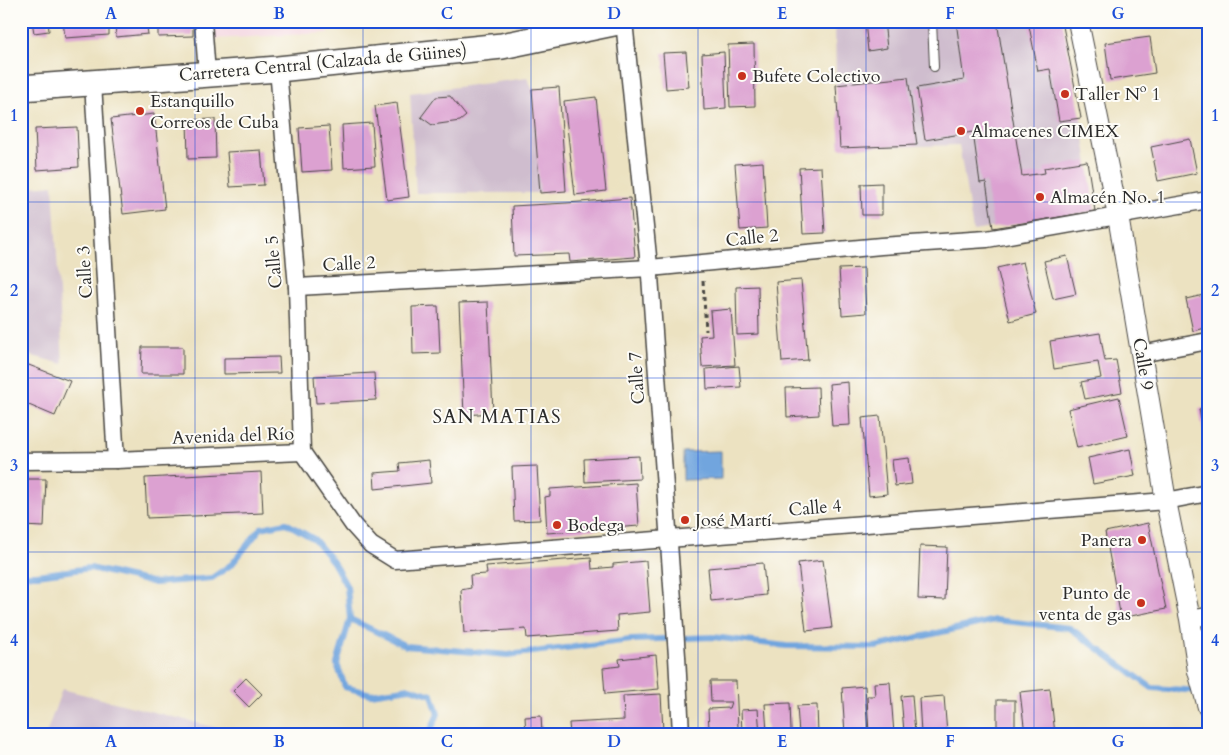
<svg xmlns="http://www.w3.org/2000/svg" width="1229" height="755" font-family="Cardo,serif">
	<rect width="100%" height="100%" fill="#fdfcf7"/>
	<filter id="ink" filterUnits="userSpaceOnUse"><feTurbulence type="fractalNoise" baseFrequency=".02" numOctaves="2"/><feDisplacementMap in="SourceGraphic" scale="10" xChannelSelector="R" yChannelSelector="G"/><feConvolveMatrix kernelMatrix="1 2 1 2 8 2 1 2 1" color-interpolation-filters="sRGB"/></filter>
	<filter id="wash" filterUnits="userSpaceOnUse"><feTurbulence type="fractalNoise" baseFrequency=".0096" numOctaves="4" result="noise"/><feDisplacementMap in="SourceGraphic" scale="20" xChannelSelector="R" yChannelSelector="G"/><feGaussianBlur stdDeviation="1.12" result="paint"/><feColorMatrix in="noise" values="0 0 0 0 0 0 0 0 0 0 0 0 0 0 0 0 0 1.4 0 .05"/><feComposite in="paint" operator="in"/></filter>
	<g filter="url(#wash)">
		<rect width="100%" height="100%" fill="#ece2c1"/>
		<path fill="#f3cfde" d="M211 21H327L328 33 212 39Z"/>
		<g fill="#cfbdce">
			<path d="M835 21H1062L1081 118 1095 211 973 231 959 145 840 148 836 85Z"/>
			<path d="M528 78 532 89 540 193H416L410 93Z"/>
			<path d="M53 185 63 364 21 353V188Z"/>
			<path d="M62 689 241 734H46Z"/>
		</g>
		<path fill="#71a5de" stroke="#4e6884" d="M721 451V479L683 480V452Z"/>
		<g fill="none" stroke-linecap="round" stroke-linejoin="round">
			<g stroke="#71a5de" stroke-width="6">
				<path d="M21 575H37L90 568 155 583 212 578 232 564 261 528 286 523 314 539 333 562 347 587 350 619 337 664 345 687 371 694 410 688 432 695 438 714 429 734"/>
				<path d="M350 619 406 646 508 655 631 640 713 637 786 646 875 647 995 620 1070 628 1152 688 1202 691"/>
			</g>
		</g>
		<g id="blocks">
			<g fill="#dca1d1">
				<path d="M32 21H48L49 31 34 33Z"/>
				<path d="M63 21H109V35L65 38Z"/>
				<path d="M115 21H146L148 34 116 37Z"/>
				<path d="M158 21H193V36L158 37Z"/>
				<path d="M213 21H252L253 23 213 26Z"/>
				<path d="M388 21H423V22L389 27Z"/>
				<path d="M434 21H460V22L434 26Z"/>
				<path d="M865 21H884L887 48 868 51Z"/>
				<path d="M956 21H997L1022 176 1045 173 1044 168 1087 161 1095 211 993 228 986 182 980 183 973 132 925 140 917 88 964 80Z"/>
				<path d="M1028 21H1062L1081 118 1059 121 1050 69 1038 71Z"/>
				<path d="M1150 37 1155 73 1110 80 1105 43Z"/>
				<path d="M754 44 755 106 730 107 728 45Z"/>
				<path d="M686 52 689 87 666 89 663 53Z"/>
				<path d="M724 52 726 108 704 110 702 54Z"/>
				<path d="M908 77 917 145 840 148 836 85Z"/>
				<path d="M559 87 566 191 540 193 532 89Z"/>
				<path d="M450 96 466 116 460 121 432 125 421 117 436 97Z"/>
				<path d="M596 97 606 191 575 195 564 101Z"/>
				<path d="M397 103 409 197 387 200 375 106Z"/>
				<path d="M154 114 165 209 123 214 111 119Z"/>
				<path d="M215 119 216 158 188 159 187 120Z"/>
				<path d="M372 123 375 166 344 168 342 125Z"/>
				<path d="M329 126 332 170 302 172 299 128Z"/>
				<path d="M77 127 79 167 37 170 35 129Z"/>
				<path d="M1190 139 1197 173 1158 181 1151 147Z"/>
				<path d="M261 150 264 185 230 187 227 152Z"/>
				<path d="M763 162 767 228 740 230 735 164Z"/>
				<path d="M821 167 825 233 803 234 799 168Z"/>
				<path d="M882 183V215H862L861 184Z"/>
				<path d="M630 198 635 257 570 262 569 254 514 256 512 206 567 203Z"/>
				<path d="M1067 256 1076 294 1053 299 1044 261Z"/>
				<path d="M1023 262 1036 314 1010 321 997 268Z"/>
				<path d="M864 268 866 313 842 315 839 269Z"/>
				<path d="M801 280 808 360 782 362 776 282Z"/>
				<path d="M758 286 759 334 737 335 736 287Z"/>
				<path d="M1208 294V327L1193 331 1186 299Z"/>
				<path d="M488 302 493 413 464 415 459 303Z"/>
				<path d="M438 306 440 353 413 354 412 307Z"/>
				<path d="M731 309 735 365 702 367 700 336 712 335 710 311Z"/>
				<path d="M1100 333 1105 361 1116 360 1122 392 1085 399 1081 382 1101 378 1098 362 1054 369 1050 341Z"/>
				<path d="M142 347H183V374H141Z"/>
				<path d="M279 357 280 373 224 374V358Z"/>
				<path d="M21 362 70 381 55 416 24 403 21 409Z"/>
				<path d="M739 366 741 387 707 389 706 369Z"/>
				<path d="M374 373 376 400 316 403 314 376Z"/>
				<path d="M848 382 850 425 832 426 829 384Z"/>
				<path d="M818 387 819 415 787 417 786 388Z"/>
				<path d="M1119 397 1128 436 1077 448 1068 409Z"/>
				<path d="M1208 407V454H1207L1199 409Z"/>
				<path d="M880 416 887 494 869 496 862 418Z"/>
				<path d="M1130 449 1135 476 1093 484 1088 458Z"/>
				<path d="M639 456 640 479 585 482 584 459Z"/>
				<path d="M909 458 912 484 895 486 892 460Z"/>
				<path d="M429 460 431 483 375 489 374 473 400 471 399 463Z"/>
				<path d="M537 466 540 520 514 521 512 467Z"/>
				<path d="M261 472 263 513 147 518 145 478Z"/>
				<path d="M21 479H46L44 527 21 526Z"/>
				<path d="M636 483 639 526 547 533 545 497 550 496V489Z"/>
				<path d="M1148 523 1166 609 1121 618 1105 532Z"/>
				<path d="M920 546 947 547 945 600 918 599Z"/>
				<path d="M591 558 592 569 613 567V564L646 561 650 612 617 615 618 631 527 638 526 629 464 633 461 590 471 588 470 575 487 574 486 566Z"/>
				<path d="M823 560 832 628 806 631 798 563Z"/>
				<path d="M763 563 766 595 711 601 708 568Z"/>
				<path d="M656 655 659 689 605 694 603 668 620 666 619 659Z"/>
				<path d="M246 678 262 694 249 707 233 691Z"/>
				<path d="M710 681H736L738 728 709 729 708 709 729 708 731 702H711Z"/>
				<path d="M890 682 894 734H869L867 696H875L874 683Z"/>
				<path d="M865 686 868 734H845L842 688Z"/>
				<path d="M1050 689 1055 734H1025L1020 692Z"/>
				<path d="M661 694 663 731 614 734H570L569 723 624 720 623 696Z"/>
				<path d="M912 695 915 734H895V732H904L901 696Z"/>
				<path d="M944 696 947 734H921L919 698Z"/>
				<rect x="997" y="700" width="18" height="34"/>
				<path d="M790 703 791 731 767 732 765 704Z"/>
				<path d="M817 705 818 734H799L797 706Z"/>
				<path d="M758 709 760 734H742L741 710Z"/>
				<path d="M541 716 542 734H526L525 717Z"/>
			</g>
		</g>
	</g>
	<g filter="url(#ink)">
		<use href="#blocks" fill-opacity="0" stroke="#484642" stroke-width="1"/>
		<g fill="none" stroke-linecap="round" stroke-linejoin="round">
			<defs>
				<path id="service" d="M932 21 934 67"/>
				<g id="minor">
					<path d="M203 21 207 74"/>
					<path d="M624 21 650 276 677 656 681 734"/>
					<path d="M278 69 297 287 302 452"/>
					<path d="M93 83 116 460"/>
					<path d="M297 287 650 268 881 246 987 239 1208 200"/>
					<path d="M1141 354 1208 341"/>
					<path d="M302 452 353 525 371 545 395 560 1166 501 1208 493"/>
					<path d="M21 461 116 460 302 452"/>
					<path d="M1190 619 1208 616"/>
				</g>
				<path id="tertiary" d="M1078 21 1118 216 1166 501 1190 619 1198 671 1208 707"/>
				<path id="primary" d="M21 88 278 69 502 46 623 21"/>
			</defs>
			<use href="#service" stroke="#484642" stroke-width="10"/>
			<use href="#minor" stroke="#484642" stroke-width="19"/>
			<use href="#tertiary" stroke="#484642" stroke-width="22"/>
			<use href="#primary" stroke="#484642" stroke-width="28"/>
			<path stroke="#484642" stroke-width="3" stroke-dasharray="4 4" stroke-linecap="butt" d="M703 281 706 331"/>
			<use href="#service" stroke="#fff" stroke-width="8"/>
			<use href="#minor" stroke="#fff" stroke-width="16"/>
			<use href="#tertiary" stroke="#fff" stroke-width="20"/>
			<use href="#primary" stroke="#fff" stroke-width="25"/>
		</g>
	</g>
	<path fill="none" stroke="#1d4ed8" stroke-width="1" stroke-opacity="0.55" d="M195 21V734M363 21V734M531 21V734M698 21V734M866 21V734M1034 21V734M21 202H1208M21 378H1208M21 552H1208"/>
	<g fill="#c8321e" stroke="#fdfcf7" stroke-width="2">
		<circle cx="742" cy="76" r="5"/>
		<circle cx="1065" cy="94" r="5"/>
		<circle cx="140" cy="111" r="5"/>
		<circle cx="961" cy="131" r="5"/>
		<circle cx="1040" cy="197" r="5"/>
		<circle cx="685" cy="520" r="5"/>
		<circle cx="557" cy="525" r="5"/>
		<circle cx="1142" cy="540" r="5"/>
		<circle cx="1141" cy="603" r="5"/>
	</g>
	<g text-anchor="middle" dominant-baseline="central" stroke-width="4" stroke-linejoin="round" paint-order="stroke">
		<g font-size="18" fill="#2b2b2b" stroke="#fdfcf7">
			<text transform="translate(323 63) rotate(-5)">Carretera Central (Calzada de Güines)</text>
			<text transform="translate(752 238) rotate(-6)">Calle 2</text>
			<text transform="translate(274 262) rotate(-95)">Calle 5</text>
			<text transform="translate(349 264) rotate(-3)">Calle 2</text>
			<text transform="translate(85 272) rotate(-93)">Calle 3</text>
			<text transform="translate(1143 364) rotate(80)">Calle 9</text>
			<text transform="translate(637 378) rotate(-94)">Calle 7</text>
			<text transform="translate(233 436) rotate(-2)">Avenida del Río</text>
			<text transform="translate(815 508) rotate(-5)">Calle 4</text>
		</g>
		<g font-size="18" fill="#2b2b2b" stroke="#fdfcf7" text-anchor="start">
			<text x="752" y="76">Bufete Colectivo</text>
			<text x="1075" y="94">Taller Nº 1</text>
			<text x="150" y="101">Estanquillo<tspan x="150" dy="21">Correos de Cuba</tspan></text>
			<text x="971" y="131">Almacenes CIMEX</text>
			<text x="1050" y="197">Almacén No. 1</text>
			<text x="695" y="520">José Martí</text>
			<text x="567" y="525">Bodega</text>
			<text x="1132" y="540" text-anchor="end">Panera</text>
			<text x="1131" y="593" text-anchor="end">Punto de<tspan x="1131" dy="21">venta de gas</tspan></text>
		</g>
		<g font-size="19" letter-spacing="1" fill="#2b2b2b" stroke="#fdfcf7">
			<text x="497" y="417">SAN MATIAS</text>
		</g>
	</g>
	<rect width="1229" height="755" fill="none" stroke="#fdfcf7" stroke-width="55"/>
	<rect x="28" y="28" width="1174" height="700" fill="none" stroke="#1d4ed8" stroke-width="2"/>
	<g font-size="16" text-anchor="middle" font-weight="bold" fill="#1d4ed8">
		<text x="111" y="19">A</text>
		<text x="279" y="19">B</text>
		<text x="447" y="19">C</text>
		<text x="614" y="19">D</text>
		<text x="782" y="19">E</text>
		<text x="950" y="19">F</text>
		<text x="1118" y="19">G</text>
		<text x="14" y="121">1</text>
		<text x="1215" y="121">1</text>
		<text x="14" y="296">2</text>
		<text x="1215" y="296">2</text>
		<text x="14" y="471">3</text>
		<text x="1215" y="471">3</text>
		<text x="14" y="646">4</text>
		<text x="1215" y="646">4</text>
		<text x="111" y="747">A</text>
		<text x="279" y="747">B</text>
		<text x="447" y="747">C</text>
		<text x="614" y="747">D</text>
		<text x="782" y="747">E</text>
		<text x="950" y="747">F</text>
		<text x="1118" y="747">G</text>
	</g>
</svg>
